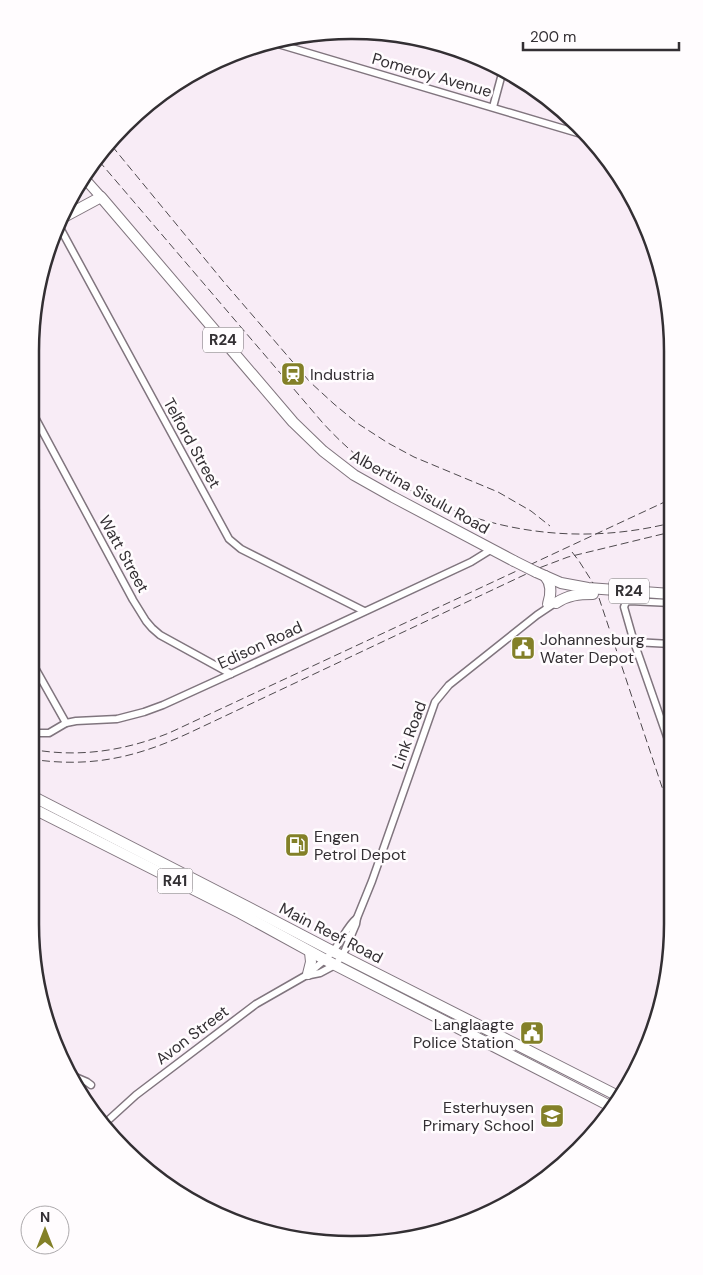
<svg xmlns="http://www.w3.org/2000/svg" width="703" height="1275" font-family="'DM Sans',sans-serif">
	<rect width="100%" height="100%" fill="#f8ecf6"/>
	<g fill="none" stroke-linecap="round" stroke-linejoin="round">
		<defs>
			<g id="street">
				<path d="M268 41 588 136"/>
				<path d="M493 107 503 70"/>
				<path d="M59 226 229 539 241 549 364 611"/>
				<path d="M31 410 133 600 146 621 152 628 160 635 231 674"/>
				<path d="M671 603 630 601 626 602 624 607 634 642 672 751"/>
				<path d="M634 642 671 644"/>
				<path d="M30 659 66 723"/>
				<path d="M30 732 36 733H49L66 723 76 721 117 719 144 712 163 705 231 674 471 562 492 549"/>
				<path d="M309 973C317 966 326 960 333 951 342 941 346 927 357 918"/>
				<path d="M73 1076 87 1082 91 1085"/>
				<path d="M103 1125 136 1095 256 1004 305 976 320 973 335 965 342 956 345 950 356 924 357 918 372 881 435 702 449 685 537 615 552 605"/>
			</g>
			<path id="secondary" d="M84 178 101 197"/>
			<g id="primary">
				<path d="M62 218 101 197 293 422 323 451 354 475 393 497 514 561"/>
				<path d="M536 572 561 583 588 588 671 594"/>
				<path d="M545 576C552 584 551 595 548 604"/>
				<path d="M556 603C568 595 579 594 593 594"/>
				<path d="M30 795 244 905 336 953 620 1097"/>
				<path d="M30 807 240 913 335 965 612 1107"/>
				<path d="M308 974 311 962 310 952"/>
			</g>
		</defs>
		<use href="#street" stroke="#80757e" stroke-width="9"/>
		<use href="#secondary" stroke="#80757e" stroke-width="11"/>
		<use href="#primary" stroke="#80757e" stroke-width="12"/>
		<use href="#street" stroke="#fff" stroke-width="6"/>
		<use href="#secondary" stroke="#fff" stroke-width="9"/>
		<use href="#primary" stroke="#fff" stroke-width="10"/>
		<g stroke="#4f4a4e" stroke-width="1" stroke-dasharray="8 4" stroke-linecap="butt">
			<path d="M112 146 223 281 310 382 334 404 357 423 388 443 414 457 498 492 531 511 550 526"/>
			<path d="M99 161 322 422C332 433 343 444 355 454 445 525 559 551 671 523"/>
			<path d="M572 552 579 561 593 583"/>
			<path d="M599 598 672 817"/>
			<path d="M30 749C78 758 124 751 169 733L671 499"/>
			<path d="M30 759C90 768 135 758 189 733L539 568 568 557 671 532"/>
		</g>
		<defs>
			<path id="primary-bridge" d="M514 561 536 572"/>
		</defs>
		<use href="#primary-bridge" stroke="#80757e" stroke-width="12" stroke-linecap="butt"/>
		<use href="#primary-bridge" stroke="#fff" stroke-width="10"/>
	</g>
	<defs>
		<symbol id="station-square" viewBox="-11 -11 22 22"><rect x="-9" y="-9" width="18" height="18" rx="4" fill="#838028" stroke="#fffcfe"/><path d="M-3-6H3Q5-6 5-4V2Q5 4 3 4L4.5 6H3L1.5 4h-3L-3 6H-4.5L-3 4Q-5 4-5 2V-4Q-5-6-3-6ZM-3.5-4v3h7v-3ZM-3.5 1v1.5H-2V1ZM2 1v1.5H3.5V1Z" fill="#fff"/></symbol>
		<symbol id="civic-square" viewBox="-11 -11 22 22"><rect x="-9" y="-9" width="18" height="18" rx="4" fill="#838028" stroke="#fffcfe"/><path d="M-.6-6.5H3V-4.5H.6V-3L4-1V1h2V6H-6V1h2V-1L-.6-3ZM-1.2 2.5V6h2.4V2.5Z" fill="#fff"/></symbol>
		<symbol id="fuel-square" viewBox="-11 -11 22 22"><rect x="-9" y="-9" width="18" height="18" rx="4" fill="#838028" stroke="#fffcfe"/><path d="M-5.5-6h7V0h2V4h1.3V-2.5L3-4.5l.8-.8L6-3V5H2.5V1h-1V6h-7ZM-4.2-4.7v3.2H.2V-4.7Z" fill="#fff"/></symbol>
		<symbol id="school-square" viewBox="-11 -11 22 22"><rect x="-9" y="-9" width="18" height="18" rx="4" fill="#838028" stroke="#fffcfe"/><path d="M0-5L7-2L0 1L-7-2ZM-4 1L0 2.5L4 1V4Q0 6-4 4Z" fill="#fff"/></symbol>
	</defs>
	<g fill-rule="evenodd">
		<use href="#station-square" x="279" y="360" width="28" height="28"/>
		<use href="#civic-square" x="509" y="634" width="28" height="28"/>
		<use href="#fuel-square" x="283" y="831" width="28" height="28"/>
		<use href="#civic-square" x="518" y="1019" width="28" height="28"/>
		<use href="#school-square" x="538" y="1102" width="28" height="28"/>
	</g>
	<g text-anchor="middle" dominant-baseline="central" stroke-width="5" stroke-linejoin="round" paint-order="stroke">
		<g fill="#fffcfe" stroke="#706c70" stroke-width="1">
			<rect x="203" y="327.5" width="40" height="25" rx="4"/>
			<rect x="609" y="578.5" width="40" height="25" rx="4"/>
			<rect x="157.5" y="868.5" width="35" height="25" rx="4"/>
		</g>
		<g font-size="15" font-weight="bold" fill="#332f33">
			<text x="223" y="340">R24</text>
			<text x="629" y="591">R24</text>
			<text x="175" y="881">R41</text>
		</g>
		<g font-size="16" fill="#332f33" stroke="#fffcfe">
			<text transform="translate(432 75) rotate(16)">Pomeroy Avenue</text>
			<text transform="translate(192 443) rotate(61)">Telford Street</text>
			<text transform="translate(420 492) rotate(29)">Albertina Sisulu Road</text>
			<text transform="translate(124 554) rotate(61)">Watt Street</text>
			<text transform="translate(260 645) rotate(-25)">Edison Road</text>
			<text transform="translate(409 735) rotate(-70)">Link Road</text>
			<text transform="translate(331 933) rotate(27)">Main Reef Road</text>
			<text transform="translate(192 1035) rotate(-37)">Avon Street</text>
		</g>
		<g font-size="16" fill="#332f33" stroke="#fffcfe" text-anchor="start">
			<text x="310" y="374">Industria</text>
			<text x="540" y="639">Johannesburg<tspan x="540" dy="18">Water Depot</tspan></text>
			<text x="314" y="836">Engen<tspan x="314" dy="18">Petrol Depot</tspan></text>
			<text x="514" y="1024" text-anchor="end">Langlaagte<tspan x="514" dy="18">Police Station</tspan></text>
			<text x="534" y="1107" text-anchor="end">Esterhuysen<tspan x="534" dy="18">Primary School</tspan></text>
		</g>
	</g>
	<path d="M0 0H703V1275H0ZM351 39H352A312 312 0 0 1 664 351V924A312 312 0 0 1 352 1236H351A312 312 0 0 1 39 924V351A312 312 0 0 1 351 39Z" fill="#fffcfe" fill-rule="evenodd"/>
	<path fill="none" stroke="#332f33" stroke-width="2.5" d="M351 39H352A312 312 0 0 1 664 351V924A312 312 0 0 1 352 1236H351A312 312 0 0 1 39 924V351A312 312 0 0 1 351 39Z"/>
	<g transform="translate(45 1230)"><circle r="24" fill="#fffcfe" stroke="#adaaad"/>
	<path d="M0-4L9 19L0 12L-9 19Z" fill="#838028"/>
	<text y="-8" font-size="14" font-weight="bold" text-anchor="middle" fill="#332f33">N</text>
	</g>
	<path d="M523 42v8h156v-8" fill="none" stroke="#332f33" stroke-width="2.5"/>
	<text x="530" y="42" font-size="15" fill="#332f33" stroke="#fffcfe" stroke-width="4" paint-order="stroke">200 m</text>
</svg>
